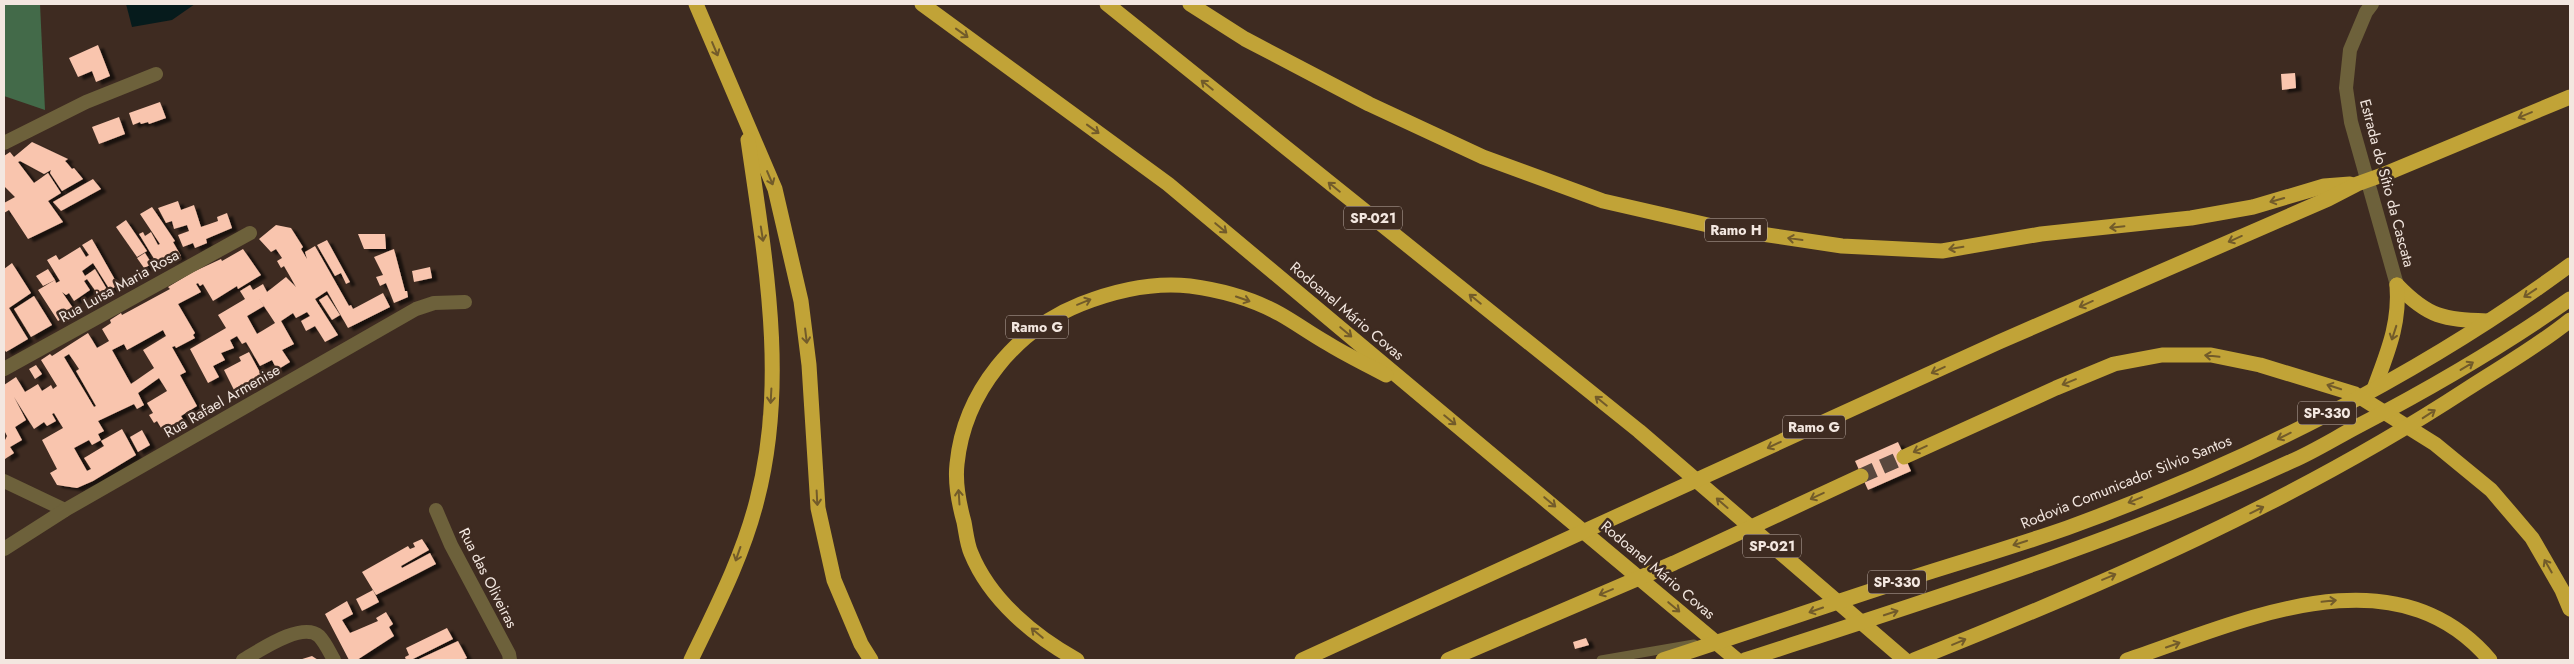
<svg xmlns="http://www.w3.org/2000/svg" width="2574" height="664" font-family="Jost,sans-serif">
	<defs>
		<filter id="shadow"><feDropShadow dx="5.5" dy="3" stdDeviation="1" flood-color="#0009"/></filter>
	</defs>
	<rect width="100%" height="100%" fill="#3e2b21"/>
	<path fill="#436a49" d="M4 4H40L45 110 4 96Z"/>
	<path fill="#061b1c" d="M126 4H195L172 20 132 27Z"/>
	<g fill="#f9c5ae" fill-rule="evenodd" filter="url(#shadow)">
		<path d="M98 45 110 76 96 82 92 71 78 77 69 58Z"/>
		<path d="M2295 73 2296 88 2282 90 2281 74Z"/>
		<path d="M160 102 166 118 149 124 148 122 141 124 140 122 133 125 129 113Z"/>
		<path d="M119 117 125 134 99 144 92 127Z"/>
		<path d="M32 142 68 159 65 161 67 163 72 169 74 168 83 179 62 191 50 173 51 170 44 174 20 161 18 162 34 183 48 173 61 193 48 201 63 222 28 239 9 210 4 213V203L15 197 4 186V156L10 152 14 157Z"/>
		<path d="M93 179 101 189 61 211 53 202Z"/>
		<path d="M178 201 181 210 194 205 201 227 218 221 217 217 227 213 232 228 206 239 207 243 195 248 193 243 183 247 178 235 189 231 187 225 174 229 172 221 166 223 158 208Z"/>
		<path d="M152 207 175 241 173 242 181 256 171 260 165 257 156 262 139 234 143 232 145 236 151 232 158 245 160 244 140 214Z"/>
		<path d="M126 220 147 251 137 257 116 227Z"/>
		<path d="M276 225 291 228 303 247 301 249 307 259 305 252 315 246 349 306 351 305 353 309 383 293 390 307 348 328 327 291 315 299 338 335 325 342 315 326 306 331 301 321 310 316 307 312 296 318 293 313 281 321 294 344 282 350 290 362 277 370 272 360 260 366 246 342 242 344 237 336 230 340 234 348 221 353 225 360 213 366 219 377 208 383 190 349 226 328 218 315 245 299 240 291 250 285 253 290 263 284 267 292 286 277 296 287 284 266 281 268 277 261 282 258 276 249 271 252 259 239ZM258 297 275 323 257 334 247 316 264 306Z"/>
		<path d="M358 234H385L386 249H364Z"/>
		<path d="M92 239 118 285 110 290 93 263 82 271 85 276 95 269 108 291 99 296 87 279 84 281 90 290 74 301 69 293 66 295 62 292 75 311 58 321 38 290 55 280 56 283 60 281 47 260 56 255 59 260 80 247 86 257 89 255 82 245Z"/>
		<path d="M327 240 350 282 346 284 341 273 335 276 317 245Z"/>
		<path d="M243 249 261 275 238 289 237 286 213 301 203 284 200 286 198 283 196 284 201 292 178 304 195 333 193 335 195 338 176 348 175 346 172 347 186 372 180 375 197 406 181 416 184 421 164 433 157 421 154 423 149 415 153 413 147 403 167 391 159 378 138 393 144 405 137 409 134 404 98 421 104 431 98 434 101 440 92 445 89 440 74 448 87 471 91 469 84 458 104 446 101 441 122 429 136 455 93 481 77 488 57 485 50 473 57 469 42 440 63 428 54 413 52 414 56 421 47 426 44 422 34 429 14 397 26 420 15 427 22 440 10 447 14 453 5 459 4 442 7 436 4 430V385L16 377 25 392 38 384 42 391 51 385 53 389 57 386 41 360 50 354 52 356 88 333 97 348 109 341 102 329 111 323 110 320 121 313 122 315 170 289 168 287 193 272 221 259 222 261ZM163 330 166 336 143 350 154 368 131 384 112 350 124 344 127 350ZM69 354 79 369 76 371 96 406 94 407 64 357Z"/>
		<path d="M394 249 405 291H407L408 297 394 303 386 283 380 286 376 277 383 275 374 257Z"/>
		<path d="M145 253 152 264 144 268 137 258Z"/>
		<path d="M12 263 31 293 9 308 28 339 6 352 4 349V269Z"/>
		<path d="M430 267 432 278 414 282 412 271Z"/>
		<path d="M48 269 55 280 43 286 36 276Z"/>
		<path d="M327 295 340 315 332 320 319 300Z"/>
		<path d="M34 296 52 325 31 337 14 309Z"/>
		<path d="M249 352 263 378 235 392 224 370 241 361 239 357Z"/>
		<path d="M36 365 42 374 35 379 29 369Z"/>
		<path d="M142 430 150 445 138 452 130 437Z"/>
		<path d="M1898 442 1911 471 1868 490 1855 461Z"/>
		<path d="M422 539 429 550 401 566 402 568 430 553 436 564 376 595 362 572 408 546 410 549 415 547 413 543Z"/>
		<path d="M373 590 379 602 362 611 356 599Z"/>
		<path d="M347 601 353 614 342 620 350 633 378 621 376 618 386 612 393 624 389 627 394 636 357 660H349L325 614Z"/>
		<path d="M447 628 453 639 411 660H406L405 657 409 655 406 648Z"/>
		<path d="M1586 638 1589 645 1575 649 1573 642Z"/>
		<path d="M458 641 467 658 462 660H417Z"/>
		<path d="M312 656 318 660H299Z"/>
	</g>
	<g fill="none" stroke-linecap="round" stroke-linejoin="round">
		<path stroke="#59473e" stroke-width="15" stroke-dasharray="15 8" stroke-linecap="butt" d="M1861 476 1904 457"/>
		<path stroke="#6d613b" stroke-width="9" d="M1601 660 1694 644"/>
		<g stroke="#6d613b" stroke-width="14">
			<path d="M2372 4 2366 12 2350 50 2346 88 2351 122 2397 285"/>
			<path d="M4 143 86 102 156 74"/>
			<path d="M4 369 250 233"/>
			<path d="M4 481 65 510"/>
			<path d="M436 510 451 545 509 654 510 660"/>
			<path d="M4 549 65 510 416 309 434 303 465 302"/>
			<path d="M243 660C259 651 302 621 319 636 325 642 330 653 334 660"/>
		</g>
		<g stroke="#c1a337" stroke-width="15">
			<path d="M696 4 775 189 801 301 809 365 818 508 834 580 861 644 871 660"/>
			<path d="M922 4 1168 184 1737 660"/>
			<path d="M1107 4 1639 431 1905 660"/>
			<path d="M1190 4 1245 39 1369 104 1483 157 1603 201 1721 228 1842 246 1942 251 2041 234 2191 218 2253 207 2324 186 2350 184"/>
			<path d="M2397 285C2429 318 2443 319 2487 321"/>
			<path d="M2374 389C2387 353 2400 325 2397 285"/>
			<path d="M1904 457 2056 388 2114 364 2162 355H2211L2260 365 2355 394 2435 444 2491 490 2532 538 2562 590 2570 609"/>
			<path d="M691 660C716 608 743 556 757 500 788 381 765 259 748 140"/>
			<path d="M1077 660C1034 636 990 600 971 553 967 544 966 532 964 522 959 504 955 482 957 464 964 392 1016 330 1081 304 1114 291 1154 282 1190 286 1220 290 1253 299 1280 314 1296 323 1311 334 1327 343 1346 355 1366 364 1386 375"/>
			<path d="M1302 660 1999 342 2328 199 2357 184 2385 174 2570 97"/>
			<path d="M1448 660 1674 563 1861 476"/>
			<path d="M1663 660C1738 636 1812 610 1886 586 1946 566 2007 549 2067 528 2243 464 2419 376 2570 265"/>
			<path d="M1745 660C1929 600 2116 542 2292 461 2315 451 2337 437 2360 425 2433 387 2503 346 2570 299"/>
			<path d="M1914 660C2105 584 2294 502 2467 389 2501 367 2538 346 2570 320"/>
			<path d="M2127 660C2241 622 2394 547 2490 660"/>
		</g>
	</g>
	<defs><path id="oneway-shaft" d="M-6 0H5M1.5-3L5.5 0L1.5 3" fill="none" stroke-width="1.6" stroke-linecap="round" stroke-linejoin="round" transform="scale(1.25)"/></defs>
	<g stroke="#725b2a">
		<use href="#oneway-shaft" transform="translate(962 33) rotate(36)"/>
		<use href="#oneway-shaft" transform="translate(715 49) rotate(67)"/>
		<use href="#oneway-shaft" transform="translate(1207 85) rotate(-141)"/>
		<use href="#oneway-shaft" transform="translate(2525 115) rotate(157)"/>
		<use href="#oneway-shaft" transform="translate(1093 129) rotate(36)"/>
		<use href="#oneway-shaft" transform="translate(770 178) rotate(67)"/>
		<use href="#oneway-shaft" transform="translate(1334 187) rotate(-141)"/>
		<use href="#oneway-shaft" transform="translate(2277 200) rotate(164)"/>
		<use href="#oneway-shaft" transform="translate(2117 227) rotate(174)"/>
		<use href="#oneway-shaft" transform="translate(1221 228) rotate(40)"/>
		<use href="#oneway-shaft" transform="translate(762 234) rotate(81)"/>
		<use href="#oneway-shaft" transform="translate(1795 239) rotate(-172)"/>
		<use href="#oneway-shaft" transform="translate(2235 239) rotate(156)"/>
		<use href="#oneway-shaft" transform="translate(1956 248) rotate(171)"/>
		<use href="#oneway-shaft" transform="translate(2530 293) rotate(146)"/>
		<use href="#oneway-shaft" transform="translate(1243 299) rotate(19)"/>
		<use href="#oneway-shaft" transform="translate(1475 299) rotate(-141)"/>
		<use href="#oneway-shaft" transform="translate(1084 302) rotate(-22)"/>
		<use href="#oneway-shaft" transform="translate(2086 304) rotate(156)"/>
		<use href="#oneway-shaft" transform="translate(1346 332) rotate(40)"/>
		<use href="#oneway-shaft" transform="translate(2394 333) rotate(108)"/>
		<use href="#oneway-shaft" transform="translate(806 336) rotate(83)"/>
		<use href="#oneway-shaft" transform="translate(2212 356) rotate(-174)"/>
		<use href="#oneway-shaft" transform="translate(2467 366) rotate(-31)"/>
		<use href="#oneway-shaft" transform="translate(1938 370) rotate(155)"/>
		<use href="#oneway-shaft" transform="translate(2069 382) rotate(158)"/>
		<use href="#oneway-shaft" transform="translate(2334 387) rotate(-162)"/>
		<use href="#oneway-shaft" transform="translate(771 396) rotate(93)"/>
		<use href="#oneway-shaft" transform="translate(1601 401) rotate(-141)"/>
		<use href="#oneway-shaft" transform="translate(2429 414) rotate(-33)"/>
		<use href="#oneway-shaft" transform="translate(1450 420) rotate(39)"/>
		<use href="#oneway-shaft" transform="translate(2284 436) rotate(154)"/>
		<use href="#oneway-shaft" transform="translate(1774 445) rotate(155)"/>
		<use href="#oneway-shaft" transform="translate(1920 449) rotate(155)"/>
		<use href="#oneway-shaft" transform="translate(1817 496) rotate(155)"/>
		<use href="#oneway-shaft" transform="translate(959 497) rotate(-94)"/>
		<use href="#oneway-shaft" transform="translate(817 498) rotate(87)"/>
		<use href="#oneway-shaft" transform="translate(2135 500) rotate(158)"/>
		<use href="#oneway-shaft" transform="translate(1550 502) rotate(40)"/>
		<use href="#oneway-shaft" transform="translate(1722 503) rotate(-139)"/>
		<use href="#oneway-shaft" transform="translate(2257 510) rotate(-26)"/>
		<use href="#oneway-shaft" transform="translate(2020 543) rotate(162)"/>
		<use href="#oneway-shaft" transform="translate(738 554) rotate(109)"/>
		<use href="#oneway-shaft" transform="translate(2548 566) rotate(-120)"/>
		<use href="#oneway-shaft" transform="translate(2109 577) rotate(-23)"/>
		<use href="#oneway-shaft" transform="translate(1606 592) rotate(157)"/>
		<use href="#oneway-shaft" transform="translate(2329 601) rotate(-6)"/>
		<use href="#oneway-shaft" transform="translate(1674 607) rotate(40)"/>
		<use href="#oneway-shaft" transform="translate(1816 610) rotate(161)"/>
		<use href="#oneway-shaft" transform="translate(1891 613) rotate(-18)"/>
		<use href="#oneway-shaft" transform="translate(1037 633) rotate(-140)"/>
		<use href="#oneway-shaft" transform="translate(1959 642) rotate(-23)"/>
		<use href="#oneway-shaft" transform="translate(2173 645) rotate(-19)"/>
	</g>
	<g text-anchor="middle" dominant-baseline="central" stroke-width="5" stroke-linejoin="round" paint-order="stroke">
		<g fill="#3e2b21" stroke="#bdafa7" stroke-width="1">
			<rect x="1344" y="206.5" width="58" height="23" rx="4"/>
			<rect x="1705" y="218.5" width="62" height="23" rx="4"/>
			<rect x="1006" y="315.5" width="62" height="23" rx="4"/>
			<rect x="2298" y="401.5" width="58" height="23" rx="4"/>
			<rect x="1783" y="415.5" width="62" height="23" rx="4"/>
			<rect x="1743" y="534.5" width="58" height="23" rx="4"/>
			<rect x="1868" y="570.5" width="58" height="23" rx="4"/>
		</g>
		<g font-size="14" font-weight="bold" fill="#f3e7e0">
			<text x="1373" y="218">SP-021</text>
			<text x="1736" y="230">Ramo H</text>
			<text x="1037" y="327">Ramo G</text>
			<text x="2327" y="413">SP-330</text>
			<text x="1814" y="427">Ramo G</text>
			<text x="1772" y="546">SP-021</text>
			<text x="1897" y="582">SP-330</text>
		</g>
		<g font-size="15" fill="#f3e7e0" stroke="#3e2b21">
			<text transform="translate(2387 183) rotate(75)">Estrada do Sítio da Cascata</text>
			<text transform="translate(119 286) rotate(-29)">Rua Luisa Maria Rosa</text>
			<text transform="translate(1347 311) rotate(40)">Rodoanel Mário Covas</text>
			<text transform="translate(222 401) rotate(-30)">Rua Rafael Armenise</text>
			<text transform="translate(2126 482) rotate(-22)">Rodovia Comunicador Silvio Santos</text>
			<text transform="translate(1658 570) rotate(40)">Rodoanel Mário Covas</text>
			<text transform="translate(488 578) rotate(63)">Rua das Oliveiras</text>
		</g>
	</g>
	<rect width="2574" height="664" fill="none" stroke="#f3e7e0" stroke-width="10"/>
</svg>
